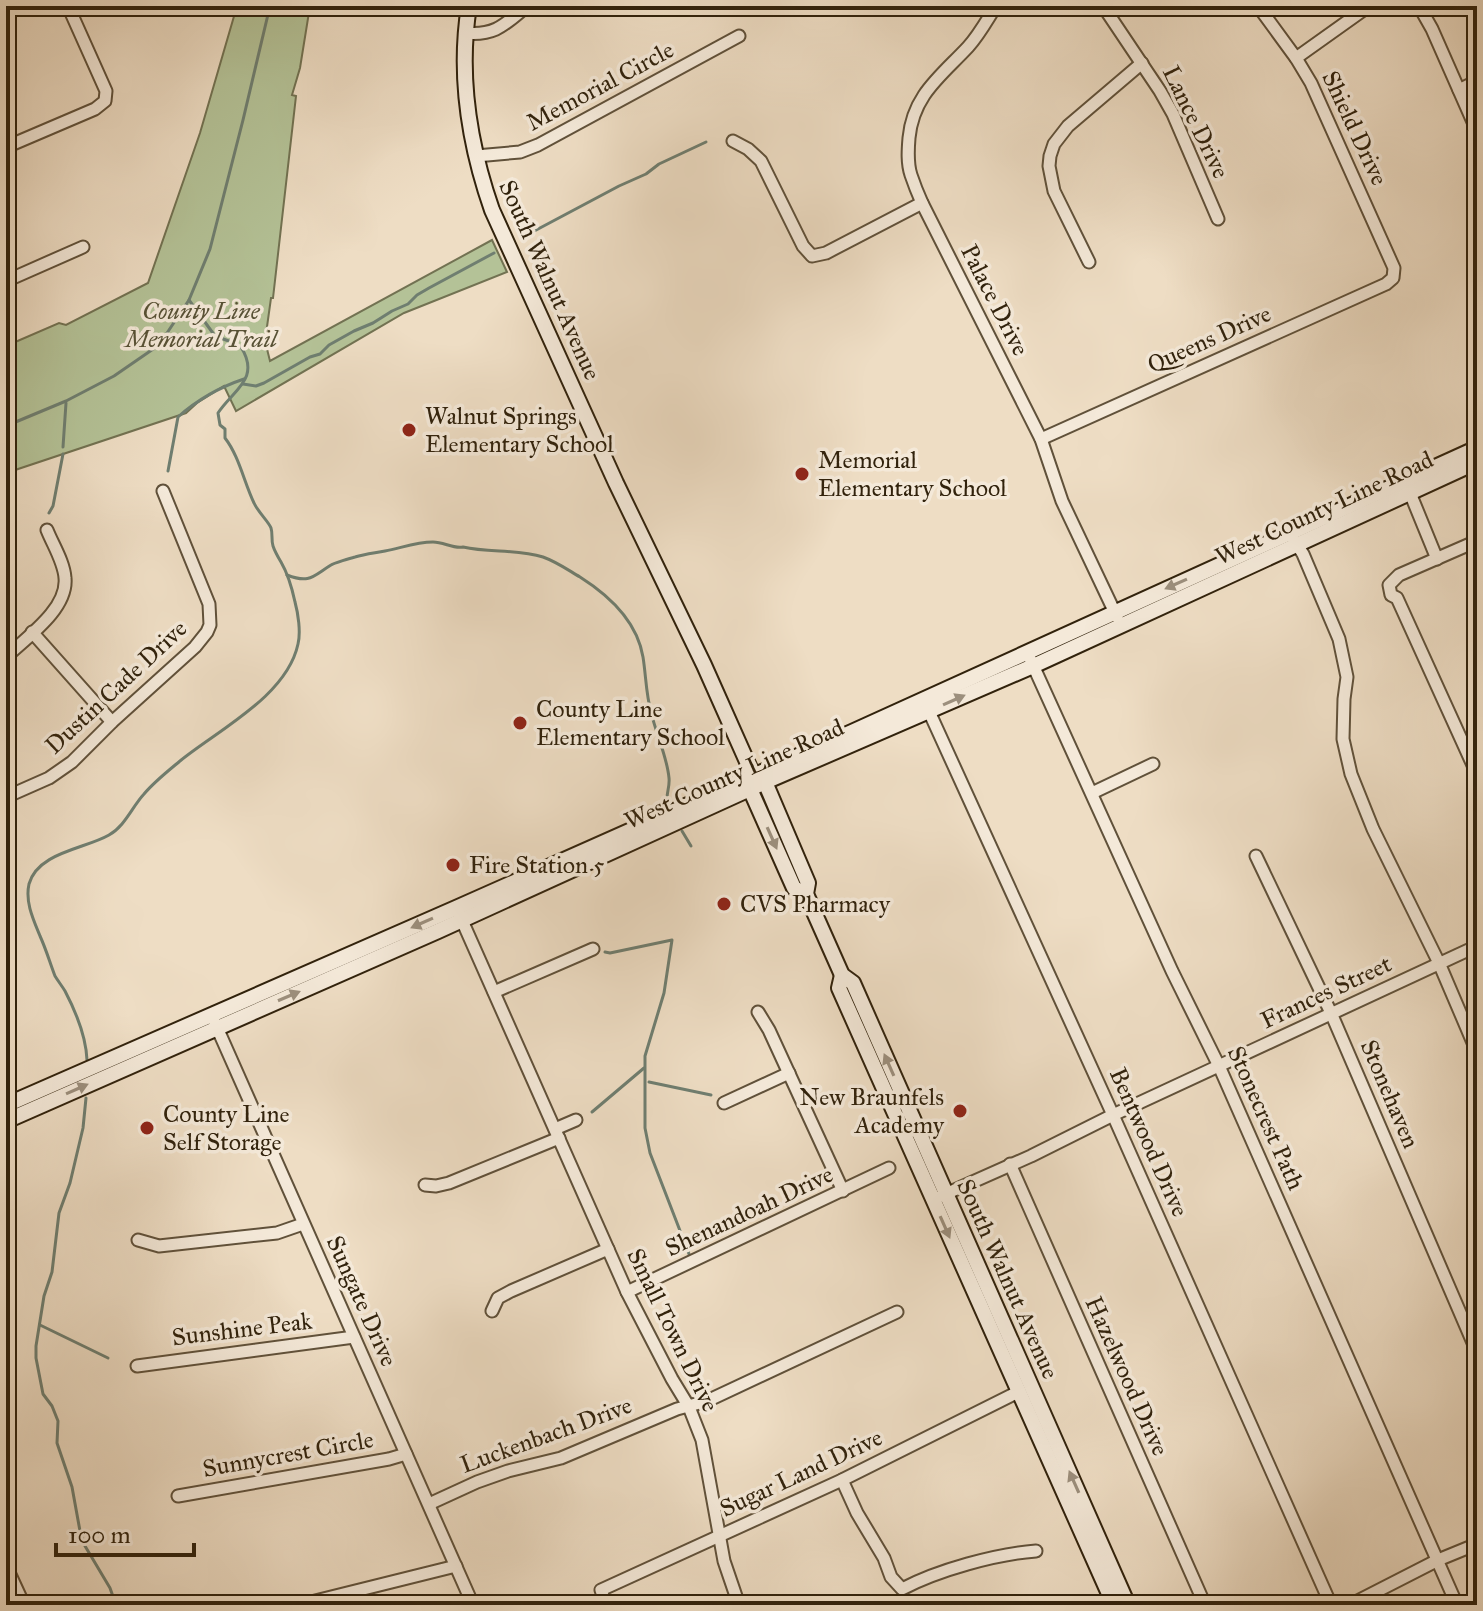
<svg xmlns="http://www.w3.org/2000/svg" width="1483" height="1611" font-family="'IM FELL Great Primer',serif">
	<rect width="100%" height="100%" fill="#eeddc4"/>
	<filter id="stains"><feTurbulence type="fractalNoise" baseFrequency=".0025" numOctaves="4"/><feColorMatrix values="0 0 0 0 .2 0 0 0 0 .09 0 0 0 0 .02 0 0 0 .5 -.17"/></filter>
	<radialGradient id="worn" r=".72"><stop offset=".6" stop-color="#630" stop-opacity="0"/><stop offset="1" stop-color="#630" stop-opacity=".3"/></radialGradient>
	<path fill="#b4c297" stroke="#727252" stroke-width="2" d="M237 6H310L300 68 292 95 296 96 273 298H271L265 341 270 361 492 240 507 272 404 313 236 411 224 386 197 403 186 413 6 473V346L59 323 66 325 148 283 200 133Z"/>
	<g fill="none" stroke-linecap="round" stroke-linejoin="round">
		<g stroke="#6f7e70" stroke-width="3">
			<path d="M523 237 619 186 646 174 659 164 706 142"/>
			<path d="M189 300 215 336 237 344"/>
			<path d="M243 384 256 386 264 383 310 357 320 354 329 345 354 331 373 323 392 311 408 304 417 295 429 288 494 253"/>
			<path d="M6 426 66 401 114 376 159 345 189 300 210 249 243 120 270 6"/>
			<path d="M63 447 66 403"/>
			<path d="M168 471 178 417C196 401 220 387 244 379"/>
			<path d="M49 513 53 506 63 454"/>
			<path d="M287 575C310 584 313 576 331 565 334 563 351 558 355 557 365 554 375 553 385 551 401 548 416 542 433 542 444 542 453 549 463 547 489 553 517 549 543 557 557 562 568 570 580 577 610 596 637 621 643 657 646 676 646 694 651 712 656 734 667 756 669 778 670 787 666 794 667 802"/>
			<path d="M682 831 691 846"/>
			<path d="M605 952 610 953 672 940 664 993 645 1056V1128L650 1153 689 1254"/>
			<path d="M87 1060C86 1036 76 1012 65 991 62 986 58 981 55 976 50 963 46 949 40 936 33 919 25 902 29 884 38 852 85 849 109 835 125 826 132 807 144 794 154 782 168 771 180 761 218 730 287 696 298 644 301 632 298 613 295 602 292 588 288 574 281 562 278 557 275 552 273 546 271 540 273 534 271 528 269 522 258 512 254 503 244 482 239 456 225 438V429L220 425 218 413C233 390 261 379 241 347"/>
			<path d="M649 1082 711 1095"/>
			<path d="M86 1098 83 1128 70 1183 59 1213 52 1272 44 1296 36 1346V1358L43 1394 52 1406 58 1421 57 1443 72 1487 80 1531 85 1546 110 1588 116 1605"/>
			<path d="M592 1112 644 1068"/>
			<path d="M40 1325 108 1358"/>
		</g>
		<defs>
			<g id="street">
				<path d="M996 6C987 20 979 35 968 47 941 76 913 95 909 138 908 150 907 163 911 175 914 184 918 194 922 203L1041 439 1062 501 1117 617"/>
				<path d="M1000 6 1026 9 1047 6"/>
				<path d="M1103 6 1160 91 1173 114 1218 219"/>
				<path d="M1419 6 1432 29 1477 131"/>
				<path d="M465 33C496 36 505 24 527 6"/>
				<path d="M1296 58 1369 6"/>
				<path d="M1459 90 1477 81"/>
				<path d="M733 141 748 149 761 161 803 246 812 256 826 253 922 203"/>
				<path d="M6 147 95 109 105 101 106 91 68 6"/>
				<path d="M476 156 520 152 538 145 739 36"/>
				<path d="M1089 262 1054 191 1049 166 1050 156 1054 144 1068 126 1142 63"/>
				<path d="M6 281 83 247"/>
				<path d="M1041 439 1386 284 1393 278 1394 268 1311 83 1296 58 1258 6"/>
				<path d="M1408 488 1437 559"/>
				<path d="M1294 540 1303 554 1339 639 1347 677 1344 699 1343 739 1351 774 1373 829 1439 963 1477 1052"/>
				<path d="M1477 541 1399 575 1389 585 1391 595 1397 598 1477 774"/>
				<path d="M32 632 112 722"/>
				<path d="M1027 652 1172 971 1219 1066 1457 1605"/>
				<path d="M6 657C27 637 68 609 65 578 64 562 53 545 47 530"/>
				<path d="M927 707 1113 1115 1331 1605"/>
				<path d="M1092 793 1153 764"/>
				<path d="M6 797 49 778 72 762 112 722 195 647 207 632 210 625 209 604 163 491"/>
				<path d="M1256 856 1331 1013 1477 1352"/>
				<path d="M460 916 627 1292 672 1379 689 1407 702 1440 724 1561 739 1605"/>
				<path d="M494 992 593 949"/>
				<path d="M758 1012 769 1030 843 1191"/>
				<path d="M215 1023 473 1605"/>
				<path d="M724 1103 789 1073"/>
				<path d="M555 1129 576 1120"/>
				<path d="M1010 1164 1205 1605"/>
				<path d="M425 1185 436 1186 449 1183 559 1138"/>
				<path d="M941 1196 1031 1156 1113 1115 1477 946"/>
				<path d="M138 1240 159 1246 277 1233 303 1224"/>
				<path d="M627 1292 889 1168"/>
				<path d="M492 1311 498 1298 511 1291 608 1249"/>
				<path d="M137 1366 354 1337"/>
				<path d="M842 1480 857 1513 884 1558 891 1577 902 1589C938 1570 996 1554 1036 1551"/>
				<path d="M178 1496 389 1459 406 1454"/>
				<path d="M429 1504 477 1482 508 1471 561 1458 677 1409 707 1401 897 1312"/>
				<path d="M6 1566 24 1605"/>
				<path d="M299 1605 456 1566"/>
				<path d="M606 1605 601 1590 842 1480 1018 1392"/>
				<path d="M1350 1605 1438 1560 1477 1544"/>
			</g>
			<g id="secondary">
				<path d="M469 6C458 75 469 144 492 210L616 483 704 665 753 775 765 782 808 883 806 894 842 975 853 983 1128 1605"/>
				<path d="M751 783 750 789 794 888 806 894"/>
				<path d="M842 975 839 988 1114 1605"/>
				<path d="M6 1105 456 908 852 732 1477 448"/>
				<path d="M6 1121 438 931 765 782 1033 666 1477 462"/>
			</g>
		</defs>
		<use href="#street" stroke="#60513a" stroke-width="15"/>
		<use href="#secondary" stroke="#31220c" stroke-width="18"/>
		<use href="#street" stroke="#f4e9d9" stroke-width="11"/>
		<use href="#secondary" stroke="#f4e9d9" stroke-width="14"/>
	</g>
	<defs><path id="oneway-solid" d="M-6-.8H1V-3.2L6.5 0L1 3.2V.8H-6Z" transform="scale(2)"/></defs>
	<g fill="#9c8f7d">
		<use href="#oneway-solid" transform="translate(1176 584) rotate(156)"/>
		<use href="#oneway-solid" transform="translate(954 700) rotate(-24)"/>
		<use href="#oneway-solid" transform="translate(772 838) rotate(66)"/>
		<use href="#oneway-solid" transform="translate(422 923) rotate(156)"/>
		<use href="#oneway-solid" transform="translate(289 996) rotate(-23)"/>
		<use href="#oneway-solid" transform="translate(889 1065) rotate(-114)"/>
		<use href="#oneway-solid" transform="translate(77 1089) rotate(-24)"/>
		<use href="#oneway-solid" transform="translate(945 1227) rotate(66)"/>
		<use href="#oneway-solid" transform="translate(1074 1482) rotate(-114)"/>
	</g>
	<g fill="#8f2418" stroke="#f4e9d9" stroke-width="3">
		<circle cx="409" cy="430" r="8"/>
		<circle cx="802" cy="474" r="8"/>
		<circle cx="520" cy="723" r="8"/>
		<circle cx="453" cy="865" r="8"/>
		<circle cx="724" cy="904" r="8"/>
		<circle cx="960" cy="1111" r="8"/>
		<circle cx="147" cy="1128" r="8"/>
	</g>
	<g text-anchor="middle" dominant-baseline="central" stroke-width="7" stroke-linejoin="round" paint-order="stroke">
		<g font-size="24" fill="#31220c" stroke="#f4e9d9">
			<text transform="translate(600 86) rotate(-28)">Memorial Circle</text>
			<text transform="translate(1196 122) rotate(64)">Lance Drive</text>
			<text transform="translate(1355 128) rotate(65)">Shield Drive</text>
			<text transform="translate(550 280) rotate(66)">South Walnut Avenue</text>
			<text transform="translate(995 300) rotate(63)">Palace Drive</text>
			<text transform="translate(1209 339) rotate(-24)">Queens Drive</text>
			<text transform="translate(1324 508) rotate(-25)">West County Line Road</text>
			<text transform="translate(116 687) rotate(-43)">Dustin Cade Drive</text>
			<text transform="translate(734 774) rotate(-24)">West County Line Road</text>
			<text transform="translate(1326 992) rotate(-25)">Frances Street</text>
			<text transform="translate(1390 1094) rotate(67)">Stonehaven</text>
			<text transform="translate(1266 1118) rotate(66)">Stonecrest Path</text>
			<text transform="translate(1149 1142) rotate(66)">Bentwood Drive</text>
			<text transform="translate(749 1211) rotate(-25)">Shenandoah Drive</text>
			<text transform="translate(1008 1279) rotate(66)">South Walnut Avenue</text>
			<text transform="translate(362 1301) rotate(66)">Sungate Drive</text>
			<text transform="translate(242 1329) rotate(-7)">Sunshine Peak</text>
			<text transform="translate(673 1330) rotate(64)">Small Town Drive</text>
			<text transform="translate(1127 1376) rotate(66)">Hazelwood Drive</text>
			<text transform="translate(546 1435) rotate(-20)">Luckenbach Drive</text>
			<text transform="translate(288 1454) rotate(-10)">Sunnycrest Circle</text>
			<text transform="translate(801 1473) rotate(-25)">Sugar Land Drive</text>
		</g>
		<g font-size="24" font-style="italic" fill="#585236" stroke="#f4e9d9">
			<text x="201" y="311">County Line<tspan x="201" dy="28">Memorial Trail</tspan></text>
		</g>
		<g font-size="24" fill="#31220c" stroke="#f4e9d9" text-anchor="start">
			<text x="425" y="416">Walnut Springs<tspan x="425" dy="28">Elementary School</tspan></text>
			<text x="818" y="460">Memorial<tspan x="818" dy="28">Elementary School</tspan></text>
			<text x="536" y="709">County Line<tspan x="536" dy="28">Elementary School</tspan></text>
			<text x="469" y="865">Fire Station 5</text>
			<text x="740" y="904">CVS Pharmacy</text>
			<text x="944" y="1097" text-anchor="end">New Braunfels<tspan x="944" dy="28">Academy</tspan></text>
			<text x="163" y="1114">County Line<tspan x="163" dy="28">Self Storage</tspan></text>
		</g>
	</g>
	<rect width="1483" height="1611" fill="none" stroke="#eeddc4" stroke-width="32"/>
	<rect x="8" y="8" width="1467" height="1595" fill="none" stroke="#31220c" stroke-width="4"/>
	<rect x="16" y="16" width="1451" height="1579" fill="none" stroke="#31220c" stroke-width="2"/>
	<path d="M56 1543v12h138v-12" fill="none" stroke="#31220c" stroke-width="4"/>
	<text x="68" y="1543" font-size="24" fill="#31220c" stroke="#f4e9d9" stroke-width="6" paint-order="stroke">100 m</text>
	<rect width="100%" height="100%" filter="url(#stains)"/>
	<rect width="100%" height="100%" fill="url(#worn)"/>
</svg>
